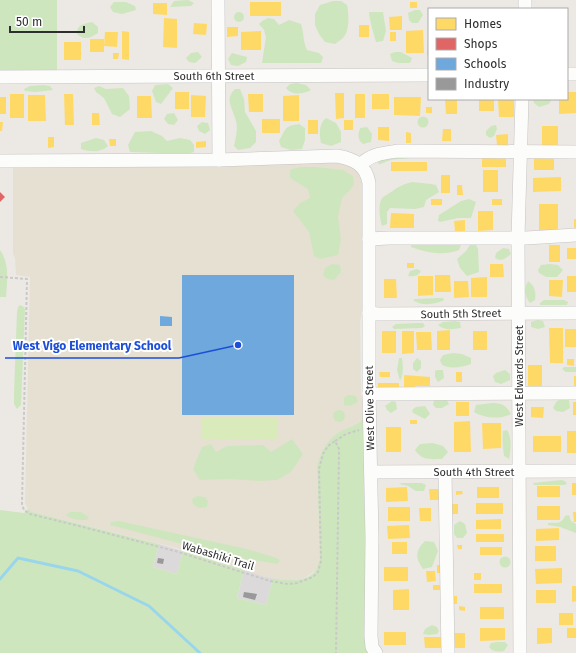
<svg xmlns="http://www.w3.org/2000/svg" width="576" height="653" font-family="'Fira Sans',sans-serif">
	<rect width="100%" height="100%" fill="#ece8e4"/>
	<g fill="#dcd9db">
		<path d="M159 544 183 551 177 574 153 567Z"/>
		<path d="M244 570 273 578 266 605 237 598Z"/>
	</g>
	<path fill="#e6e0d3" d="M336 160 355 168 364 179V302L360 322 361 395 363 400V419L358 424 342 431 317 467 320 558 317 569 312 573 304 578 294 580H285L265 577 173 547 32 512 28 509 25 503 30 277 16 275 15 258 13 254V165Z"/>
	<g fill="#cee6be">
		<rect x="0" y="0" width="57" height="71"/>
		<path d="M188 0 194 3 191 6 170 7 174 1Z"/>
		<path d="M333 1H341L347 5C349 15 350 30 343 38 341 40 337 42 335 44L325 42 319 34 315 25V14L320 5Z"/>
		<path d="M114 2H126L135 6 136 10 122 14 113 12 110 7Z"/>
		<path d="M415 10H420L423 15 418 23H412L409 20 408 13Z"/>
		<circle cx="239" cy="17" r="5"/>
		<path d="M369 12H383L386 31 383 41 376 42C374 35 369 18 369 12Z"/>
		<path d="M268 18 274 19 279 25 289 20 301 24C304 33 303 42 307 50L319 53 323 57 321 63H262L266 37 264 30 259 24 262 21Z"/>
		<path d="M92 22 98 27V33C90 38 85 41 77 34 77 24 84 24 92 22Z"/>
		<path d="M198 52 202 57 195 63 189 62 186 58 191 53Z"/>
		<path d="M395 52H401L412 58 410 63H398L392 61 390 54Z"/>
		<path d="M232 53 247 57 246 62 238 66 231 65 228 59Z"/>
		<path d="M297 83 306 85 311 90C303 94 292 96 286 88L290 84Z"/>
		<path d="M168 84 173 88 161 104 156 102 152 91 155 85Z"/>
		<path d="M44 85 50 86 53 90 35 92 25 91 24 89 30 86Z"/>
		<path d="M99 86 106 89 123 88 129 96 130 109 120 117 112 114 104 98 96 92 94 88Z"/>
		<path d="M235 89H240L244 99 245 112 256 131V142L250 148 238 150 234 146C236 137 238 129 236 121 233 109 224 99 235 89Z"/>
		<path d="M533 99H552L549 104 539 107 534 103Z"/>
		<path d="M174 113 178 120 174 125 168 124 164 119 167 114Z"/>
		<circle cx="423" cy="122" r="5.5"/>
		<path d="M326 118 336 123 341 132V142L331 146 321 143C319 134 319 123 326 118Z"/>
		<path d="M202 122 208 123 210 130 205 134 199 131 197 126Z"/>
		<path d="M299 124 305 128V140L302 149 291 150 281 147 279 141C286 129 284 126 299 124Z"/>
		<path d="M496 125 497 129 494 136 490 138 486 135V131L491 126Z"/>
		<path d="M367 127 372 134 371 142 363 144C357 139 358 135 360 128Z"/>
		<path d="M151 131 162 136 167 141 180 138 190 140 194 145V152L188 154 130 152 128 145 135 132Z"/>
		<path d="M96 138 104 140 108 146C100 153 91 152 81 149V143Z"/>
		<path d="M379 157H412C404 160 395 158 388 161 384 162 383 164 378 164Z"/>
		<path d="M300 167H316L343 170 353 176 354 184 350 190 342 198 338 217 341 239 338 255 320 259 314 256 309 232 293 211 300 203 310 198 308 189 290 178V170Z"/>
		<path d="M412 182 431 184 436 185 439 192 426 200 424 207 415 209 390 208 387 212V224L382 226C380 218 377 204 383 197 386 195 389 194 391 192 400 186 401 185 412 182Z"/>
		<path d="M469 199 476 202 471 218H458L440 222 438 221 439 215 461 201Z"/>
		<path d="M411 241H457L461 245 459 250C443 256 427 253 411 247Z"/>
		<path d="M471 243H475L478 249 479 272 467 276 460 268 457 259 466 251Z"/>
		<path d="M503 248 509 249 511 254C505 259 502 262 495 258L496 253Z"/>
		<path d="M0 250C10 264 7 281 6 297H0Z"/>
		<path d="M332 264 340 265 341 272 334 280 327 279 323 275 325 268Z"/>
		<path d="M550 264 558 265 563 270 557 277H546L539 273 538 270 541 265Z"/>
		<path d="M417 269 421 271C418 276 413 277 408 276L410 271Z"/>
		<path d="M528 281C535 286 536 292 535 300L530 303C524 296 524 288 528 281Z"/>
		<path d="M437 298H443L444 300C436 305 420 306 413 300L415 299Z"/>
		<path d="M544 300H564L568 302 567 305H540V303Z"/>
		<path d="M20 305 24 307 25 310 21 405 17 409 14 404V393L17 312 18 307Z"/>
		<path d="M538 320 543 321 545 327 538 329 531 327V322Z"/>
		<path d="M455 321 460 322 461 328C454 329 444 331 438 325L443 322Z"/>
		<path d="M417 323H423L425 326 422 328 394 329 392 327 396 324Z"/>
		<path d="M453 353 462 354 471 358V364C460 368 452 369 442 365L440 360 443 355Z"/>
		<path d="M399 358H402C403 365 404 374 400 381L397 370Z"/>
		<path d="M417 358 421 361V368L417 372 413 369V363Z"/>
		<path d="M564 367H576V372H566L562 369Z"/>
		<path d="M437 370H443L444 378 438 382 435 377V371Z"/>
		<path d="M505 370 510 374V380L501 384 495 382 493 376 496 373Z"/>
		<path d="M348 395 356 396 358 402 350 406 344 405V398Z"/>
		<path d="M562 398 569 400 570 408 563 412 556 411 553 408 556 402Z"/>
		<path d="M434 400H447L449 404 442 408H436L433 405Z"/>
		<path d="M392 401 396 402 397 409 391 413 387 410 385 406Z"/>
		<path d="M492 403C502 403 506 405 511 414 501 420 483 418 474 412L476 405Z"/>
		<path d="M425 406 430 414 425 419 413 413 412 410 416 407Z"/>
		<circle cx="339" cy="416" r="6"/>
		<path d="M363 419 370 653H0V510L24 513 28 509 32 512 159 544 153 567 177 574 183 551 244 570 237 598 266 605 273 578C286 581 310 583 317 568 318 565 319 561 320 558L317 467C321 451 327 439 341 431 349 427 357 426 363 419Z"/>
		<path d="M507 430C512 438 511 450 509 459L504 456C503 447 502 439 503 431Z"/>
		<path d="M292 439 303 454 291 472 277 480 260 481 230 479 200 480 193 469 202 447 211 444 216 452 227 446 263 445 271 452Z"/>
		<path d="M433 443 443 446 448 452 442 459C431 459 422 461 415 450L420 444Z"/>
		<path d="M561 480 565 481 567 484 564 485H534L533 483Z"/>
		<path d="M402 483H422L426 485 424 491H416L408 486 399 484Z"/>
		<path d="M197 496 205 497 208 501 207 507 198 508 193 504 192 499Z"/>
		<path d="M70 512H81L89 517 87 520C79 520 72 520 66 515Z"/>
		<path d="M569 515 571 521 576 524V533L560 527 548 525V523C556 522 561 525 565 516Z"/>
		<path d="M119 521 247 549 277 558 280 561 277 564 227 556 110 525 111 522Z"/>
		<path d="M460 521 465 524 467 533 463 538H457L454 534V525Z"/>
		<path d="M425 541 434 542 438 551 432 567 423 569C415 558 415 551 425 541Z"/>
		<circle cx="505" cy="562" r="5.5"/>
		<path d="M432 625 437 627 439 631 437 634 429 635 423 634 425 629Z"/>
		<path d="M497 642H505L508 645 504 651C497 652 493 652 489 647L491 643Z"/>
	</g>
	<rect fill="#d9eabb" x="201" y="418" width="76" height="21"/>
	<g fill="#ffd966">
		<rect x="250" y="2" width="31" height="14"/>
		<rect x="410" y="2" width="7" height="6"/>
		<path d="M153 3H167V15L153 14Z"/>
		<path d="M402 16V30H390L389 17Z"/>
		<path d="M164 18 177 19V48L163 47Z"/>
		<path d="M194 23 207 24 206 35 193 34Z"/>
		<rect x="359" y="25" width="10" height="12"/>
		<path d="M227 27H238V36L227 37Z"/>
		<path d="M423 30 424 53H406V31Z"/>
		<path d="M122 31 129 32V60L122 59Z"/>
		<path d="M261 31V50H241V32Z"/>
		<path d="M105 32H118L117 47 104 46Z"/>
		<rect x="390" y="32" width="6" height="9"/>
		<path d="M428 37H429V55H427Z"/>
		<rect x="90" y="39" width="14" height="13"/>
		<rect x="64" y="42" width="17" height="18"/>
		<path d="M113 53H119L118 59H113Z"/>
		<rect x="175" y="92" width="14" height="17"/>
		<path d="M567 92H576V113L559 114V99H567Z"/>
		<path d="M335 93H344V118L336 119Z"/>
		<rect x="10" y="94" width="14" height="24"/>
		<path d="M64 94H73L74 125H65Z"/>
		<path d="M248 94H263V112H249Z"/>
		<rect x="355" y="94" width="10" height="24"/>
		<rect x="372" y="94" width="17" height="15"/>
		<path d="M28 95H45L46 121H28Z"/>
		<path d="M191 95 206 96 205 117H191Z"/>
		<path d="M299 95V121H283V96Z"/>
		<path d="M137 96H151L152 118H137Z"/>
		<rect x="0" y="97" width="6" height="17"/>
		<path d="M394 97H421L420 116 394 115Z"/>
		<path d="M445 99H457V114H446Z"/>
		<rect x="479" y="99" width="15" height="12"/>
		<path d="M498 99H514V117H499Z"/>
		<rect x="426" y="107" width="6" height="6"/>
		<path d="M92 113H99L100 125H92Z"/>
		<rect x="262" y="119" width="18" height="14"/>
		<rect x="308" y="120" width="10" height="14"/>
		<rect x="344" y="120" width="9" height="10"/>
		<path d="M0 122H3L2 131H0Z"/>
		<rect x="542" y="126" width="16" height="19"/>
		<path d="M378 127H389V141L378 140Z"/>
		<path d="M443 129H451V141H442Z"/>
		<path d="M406 132 411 133V143H406Z"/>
		<path d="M508 134V145H497L496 135Z"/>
		<path d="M48 137H54V147L48 148Z"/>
		<path d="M109 139H116V146H110Z"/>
		<path d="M206 141V147L196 148V142Z"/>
		<rect x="534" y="157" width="20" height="13"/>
		<rect x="482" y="158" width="24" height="9"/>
		<rect x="391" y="162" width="36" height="9"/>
		<rect x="483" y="170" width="15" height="22"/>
		<rect x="441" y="175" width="9" height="18"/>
		<path d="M561 177V191L533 192V178Z"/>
		<path d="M457 185H462L463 195H457Z"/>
		<rect x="431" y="199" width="11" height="6"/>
		<rect x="492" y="199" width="10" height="6"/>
		<rect x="539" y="204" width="19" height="27"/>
		<path d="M478 211H493V230L478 231Z"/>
		<path d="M391 213 414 214V228H390Z"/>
		<rect x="574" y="219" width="2" height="12"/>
		<path d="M465 220V231H455L454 221Z"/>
		<rect x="549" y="245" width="11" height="17"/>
		<rect x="567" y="248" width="9" height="11"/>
		<rect x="407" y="263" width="7" height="5"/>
		<path d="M490 264H503L504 277H490Z"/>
		<path d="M435 275H450L451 292H435Z"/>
		<path d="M418 276H433V295L418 296Z"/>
		<rect x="567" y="276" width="9" height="16"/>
		<path d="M487 277V297H471V278Z"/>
		<path d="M384 279H396L397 298H384Z"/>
		<path d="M549 280H563L562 297 549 296Z"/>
		<path d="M454 281H468L469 297 454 298Z"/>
		<path d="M549 328H563V363H550Z"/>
		<rect x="565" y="329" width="11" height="18"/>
		<path d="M450 330V350H437V331Z"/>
		<rect x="382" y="331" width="14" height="22"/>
		<path d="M402 331H414V353L402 354Z"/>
		<rect x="473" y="331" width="14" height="19"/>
		<path d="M416 332H431L432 350H417Z"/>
		<path d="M567 359H574V366L567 365Z"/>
		<rect x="528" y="365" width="14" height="22"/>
		<path d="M379 372H390V377H380Z"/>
		<rect x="456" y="372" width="6" height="10"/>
		<path d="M404 375 430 377V386H415V389H404Z"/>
		<rect x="574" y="376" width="2" height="10"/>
		<rect x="378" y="383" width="21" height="8"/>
		<rect x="456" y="402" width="13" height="14"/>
		<rect x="573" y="402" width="3" height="13"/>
		<path d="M531 407H544L543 418 531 417Z"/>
		<rect x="410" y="420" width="7" height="4"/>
		<path d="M470 421 471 452H454V422Z"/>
		<path d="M482 423H501V448L483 449Z"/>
		<rect x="386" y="427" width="15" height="25"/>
		<rect x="567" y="431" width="9" height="22"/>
		<rect x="533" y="436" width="28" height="16"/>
		<rect x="572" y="483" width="4" height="12"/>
		<rect x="537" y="486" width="23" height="11"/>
		<path d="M407 487 408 501 386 502V488Z"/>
		<rect x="477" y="487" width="22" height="11"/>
		<path d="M429 489H440V500H430Z"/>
		<path d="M456 491H462L463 494 456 495Z"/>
		<rect x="476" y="503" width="27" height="11"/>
		<rect x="451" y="504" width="7" height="10"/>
		<rect x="537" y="506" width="23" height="14"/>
		<rect x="388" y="507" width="22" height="14"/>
		<path d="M419 508H431V521H420Z"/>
		<path d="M573 512H576V522H574Z"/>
		<path d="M501 519V529H476V520Z"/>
		<path d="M409 525 410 538 388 539 387 526Z"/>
		<path d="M559 528V540L536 541V529Z"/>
		<rect x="476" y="534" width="28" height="8"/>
		<rect x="392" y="542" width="15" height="12"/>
		<path d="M457 545H462V549H458Z"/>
		<rect x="535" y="546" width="21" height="15"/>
		<rect x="480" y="547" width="22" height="8"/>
		<rect x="437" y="565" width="5" height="8"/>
		<rect x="384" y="567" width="24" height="14"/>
		<path d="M562 568V583L536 584 535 569Z"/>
		<path d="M426 571H435L436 581 427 582Z"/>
		<rect x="474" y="573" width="7" height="7"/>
		<rect x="474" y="584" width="28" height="9"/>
		<rect x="433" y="585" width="7" height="5"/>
		<path d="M572 586H576V601L572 602Z"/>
		<path d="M409 589V610H393V590Z"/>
		<rect x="536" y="590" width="20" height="13"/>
		<rect x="450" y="596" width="7" height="8"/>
		<path d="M459 606 465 607V611L459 610Z"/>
		<rect x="480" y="607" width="24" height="12"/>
		<rect x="559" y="613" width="14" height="12"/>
		<path d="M480 628H505V640L480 641Z"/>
		<path d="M537 628H552V643L537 644Z"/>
		<rect x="567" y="628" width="9" height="10"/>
		<rect x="384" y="632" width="22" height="13"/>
		<rect x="452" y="633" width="13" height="15"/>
		<path d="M424 637H442V648H425Z"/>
	</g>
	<path fill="#e06666" d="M0 192 5 197 0 202Z"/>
	<g fill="#6fa8dc">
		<rect x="182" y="275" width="112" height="140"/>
		<path d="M160 316 172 317V326H160Z"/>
	</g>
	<g fill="#999">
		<path d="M158 558 164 559 163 564 157 563Z"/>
		<path d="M244 592 257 594 255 600 243 597Z"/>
	</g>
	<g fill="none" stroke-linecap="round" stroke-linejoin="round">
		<path stroke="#99d6ec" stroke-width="3" d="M0 579 18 558 78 571 149 606 200 653"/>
		<defs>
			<g id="minor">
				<path d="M218 0 219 160"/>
				<path d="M525 0V9"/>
				<path d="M567 74H576"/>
				<path d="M0 77 429 75"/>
				<path d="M0 161 219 160 337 156C354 159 366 165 369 183V394L372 538 371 636 372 647 376 653"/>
				<path d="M360 165C371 154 383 153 398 151L576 152"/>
				<path d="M369 239 389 238H526L576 235"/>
				<path d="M369 313 378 314 576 313"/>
				<path d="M369 394 576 393"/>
				<path d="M371 472 576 471"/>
				<path d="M445 472 448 653"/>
				<path d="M520 653 518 237 522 99"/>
			</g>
		</defs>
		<use href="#minor" stroke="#c5c4c5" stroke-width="14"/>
		<g stroke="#c9c9c8" stroke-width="2" stroke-dasharray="3 2" stroke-linecap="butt">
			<path d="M0 277 27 279 22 504 24 510 30 514 83 527 175 551 270 581 288 584 297 583 313 577 318 572 321 561 319 469 323 454 328 446 335 441 339 449 336 653"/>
			<path d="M335 441 346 434 359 430"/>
		</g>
		<use href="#minor" stroke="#fcfcfb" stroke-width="13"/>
	</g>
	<g text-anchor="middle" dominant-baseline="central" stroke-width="4" stroke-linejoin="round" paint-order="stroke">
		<g font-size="11" fill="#2e2e2e" stroke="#fff">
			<text x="214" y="76">South 6th Street</text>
			<text transform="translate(461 314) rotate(-1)">South 5th Street</text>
			<text transform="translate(519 376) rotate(-90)">West Edwards Street</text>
			<text transform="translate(370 408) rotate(-91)">West Olive Street</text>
			<text x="474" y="472">South 4th Street</text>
			<text transform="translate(218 556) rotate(17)">Wabashiki Trail</text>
		</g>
	</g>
	<path fill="none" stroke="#1d4ed8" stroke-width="1.5" d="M238 345L179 358H5"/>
	<circle fill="#1d4ed8" stroke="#fff" stroke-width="1.5" cx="238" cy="345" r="4"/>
	<g font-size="12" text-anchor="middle" font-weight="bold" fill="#1d4ed8" stroke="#fff" stroke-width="4" stroke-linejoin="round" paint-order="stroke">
		<text x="92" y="350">West Vigo Elementary School</text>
	</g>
	<rect x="428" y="8" width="140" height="92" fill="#ffffff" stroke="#ababab"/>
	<rect x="436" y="18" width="20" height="12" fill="#ffd966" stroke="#ababab"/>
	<text x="464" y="28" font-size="12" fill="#2e2e2e">Homes</text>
	<rect x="436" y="38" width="20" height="12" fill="#e06666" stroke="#ababab"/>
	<text x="464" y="48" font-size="12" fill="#2e2e2e">Shops</text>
	<rect x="436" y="58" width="20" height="12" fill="#6fa8dc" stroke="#ababab"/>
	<text x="464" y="68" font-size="12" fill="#2e2e2e">Schools</text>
	<rect x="436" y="78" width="20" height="12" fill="#999999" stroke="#ababab"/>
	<text x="464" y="88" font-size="12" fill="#2e2e2e">Industry</text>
	<path d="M10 26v6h74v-6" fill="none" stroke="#2e2e2e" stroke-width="2"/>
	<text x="16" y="26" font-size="12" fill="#2e2e2e" stroke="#ffffff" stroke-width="3" paint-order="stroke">50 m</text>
</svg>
